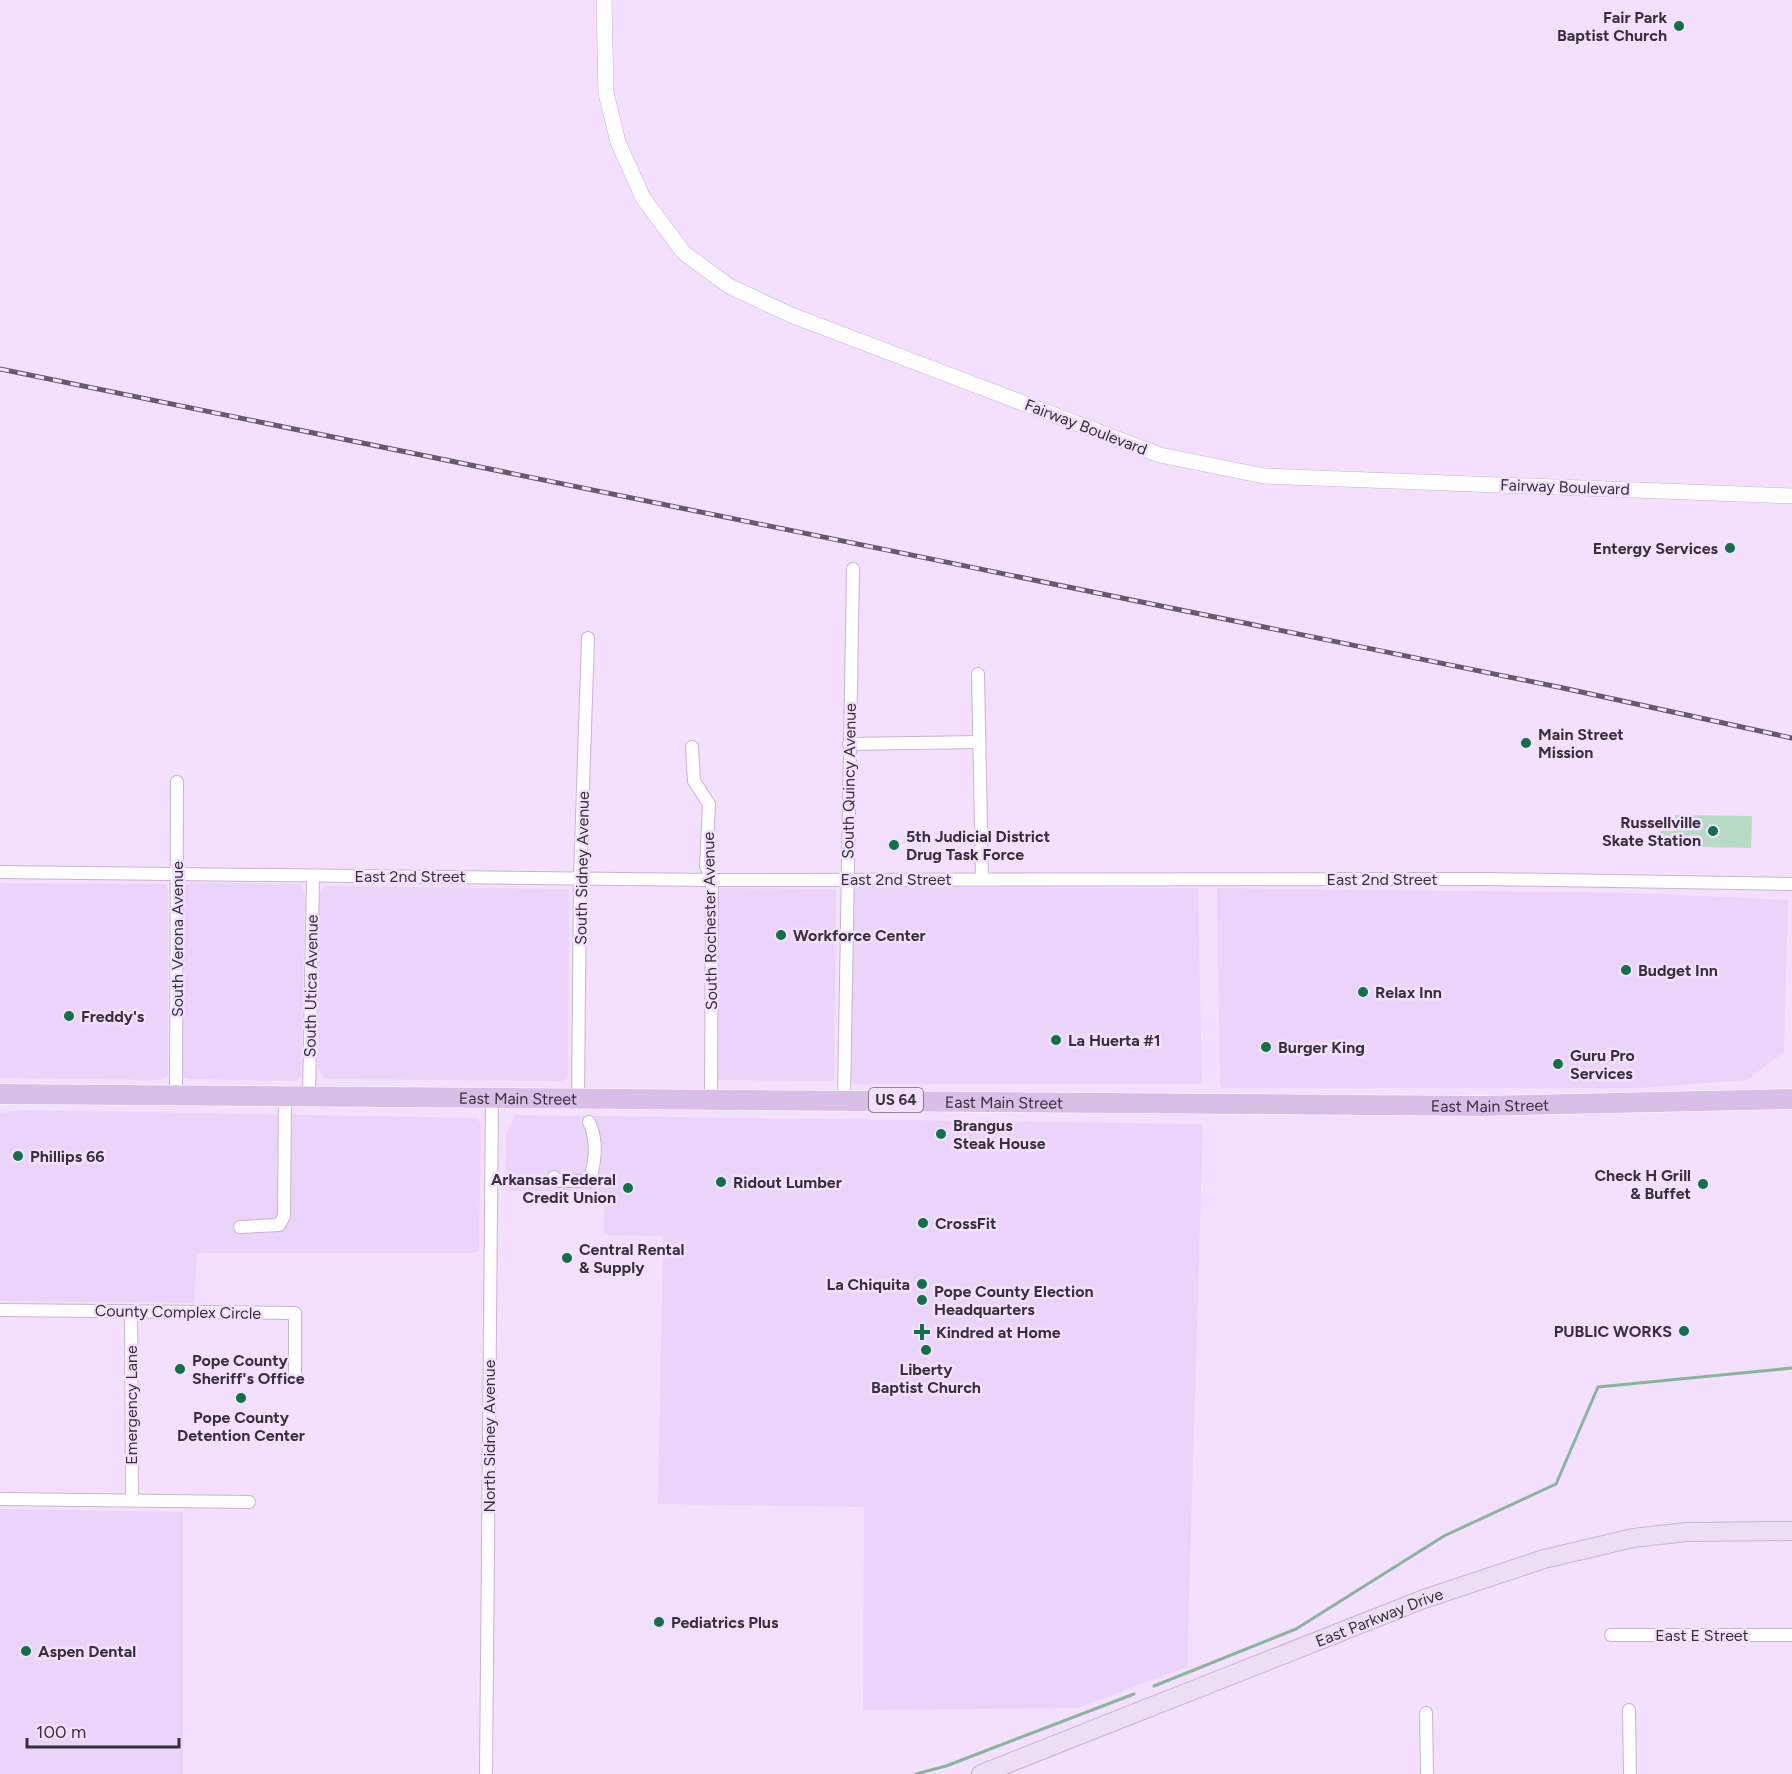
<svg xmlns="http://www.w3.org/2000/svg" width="1792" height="1774" font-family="Figtree,sans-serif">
	<rect width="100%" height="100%" fill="#f3e0ff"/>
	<g fill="#ebd4f9">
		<path d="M0 883 165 884 168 890V1075L161 1080 0 1078Z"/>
		<path d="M187 883 300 884 305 894 301 1076 296 1081 187 1079 181 1074 183 887Z"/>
		<path d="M324 886 569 889 568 1075 563 1081 324 1079 318 1068 319 896Z"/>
		<path d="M859 887 1198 888 1202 1084H854L851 1078 853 892Z"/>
		<path d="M720 888 836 889 834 1081 718 1080Z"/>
		<path d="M1217 888 1641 893 1788 900 1784 1052 1747 1080 1639 1088H1223L1220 1085Z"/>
		<path d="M23 1110 478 1118 481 1126 479 1251 475 1253H197L194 1303 0 1301V1113Z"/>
		<path d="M515 1115 1203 1124 1187 1667 1077 1708 863 1710 864 1507 658 1504 663 1236 604 1235V1192L505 1191 506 1133Z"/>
		<path d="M0 1509 183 1512V1774H0Z"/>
	</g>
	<path fill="#b8dbc5" d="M1675 815 1752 816 1751 848 1660 846V831H1675Z"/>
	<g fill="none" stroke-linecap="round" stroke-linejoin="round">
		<g stroke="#89b59a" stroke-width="3">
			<path d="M1154 1686 1296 1629 1444 1536 1556 1484 1598 1387 1792 1368"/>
			<path d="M916 1774 946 1766 1134 1694"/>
		</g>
		<defs>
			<g id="minor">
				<path d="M978 674 982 879"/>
				<path d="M849 744 978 742"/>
				<path d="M692 747 694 781 709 804 706 866 712 880 711 1099"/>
				<path d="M0 872 712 880 1487 879 1792 884"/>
				<path d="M176 1095 177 782"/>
				<path d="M309 1096 313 876"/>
				<path d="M578 1098 580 877 588 638"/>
				<path d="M844 1100 853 569"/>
				<path d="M554 1177 558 1181H590C595 1161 598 1141 589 1122"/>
				<path d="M240 1227 279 1225 284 1216 285 1096"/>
				<path d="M0 1310 295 1313V1373"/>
				<path d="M131 1311 132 1500"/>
				<path d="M0 1499 249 1502"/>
				<path d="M1611 1635H1792"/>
				<path d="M1629 1710 1630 1774"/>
				<path d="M1426 1713 1427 1774"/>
				<path d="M486 1774 492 1097"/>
			</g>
			<path id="tertiary" d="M604 0 606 93 618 142 643 198 684 253 729 286 791 315 1160 455 1264 476 1792 496"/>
			<g id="secondary">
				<path id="s1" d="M981 1774 1424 1599 1544 1559 1633 1538 1686 1532 1792 1531"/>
			</g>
			<g id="primary">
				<path id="s2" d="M0 1094 1484 1106 1792 1099"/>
			</g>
		</defs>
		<use href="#minor" stroke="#c7b4d2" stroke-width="14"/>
		<use href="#tertiary" stroke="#c7b4d2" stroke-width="16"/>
		<use href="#secondary" stroke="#c7b4d2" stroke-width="20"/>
		<use href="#primary" stroke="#fff" stroke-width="21"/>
		<use href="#minor" stroke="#fff" stroke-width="12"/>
		<use href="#tertiary" stroke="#fff" stroke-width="15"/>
		<use href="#secondary" stroke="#ecdff3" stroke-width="18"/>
		<use href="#primary" stroke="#d9bfe7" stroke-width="20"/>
		<defs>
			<path id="rail" d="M0 369 1563 688 1792 738"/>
		</defs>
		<use href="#rail" stroke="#645b6a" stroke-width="5"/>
		<use href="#rail" stroke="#f3e0ff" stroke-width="3" stroke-dasharray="9" stroke-linecap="butt"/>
	</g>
	<g fill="#107046" stroke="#f3e0ff" stroke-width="2">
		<circle cx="1679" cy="26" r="6"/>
		<circle cx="1730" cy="548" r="6"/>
		<circle cx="1526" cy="743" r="6"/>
		<circle cx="1713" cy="831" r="6"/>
		<circle cx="894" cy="845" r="6"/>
		<circle cx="781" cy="935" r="6"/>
		<circle cx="1626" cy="970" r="6"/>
		<circle cx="1363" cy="992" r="6"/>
		<circle cx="69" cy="1016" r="6"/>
		<circle cx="1056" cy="1040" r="6"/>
		<circle cx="1266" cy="1047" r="6"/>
		<circle cx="1558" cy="1064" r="6"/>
		<circle cx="941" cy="1134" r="6"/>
		<circle cx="18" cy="1156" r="6"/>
		<circle cx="721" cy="1182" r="6"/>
		<circle cx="1703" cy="1184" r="6"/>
		<circle cx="628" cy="1188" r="6"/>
		<circle cx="923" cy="1223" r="6"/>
		<circle cx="567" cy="1258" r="6"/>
		<circle cx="922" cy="1284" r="6"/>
		<circle cx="922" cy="1300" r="6"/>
		<circle cx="1684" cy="1331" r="6"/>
		<path d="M919 1323h6v6h6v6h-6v6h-6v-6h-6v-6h6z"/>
		<circle cx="926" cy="1350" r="6"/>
		<circle cx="180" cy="1369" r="6"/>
		<circle cx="241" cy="1398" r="6"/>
		<circle cx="659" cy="1622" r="6"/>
		<circle cx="26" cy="1651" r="6"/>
	</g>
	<g text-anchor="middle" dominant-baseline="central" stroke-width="5" stroke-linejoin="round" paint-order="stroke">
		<rect fill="#f3e0ff" stroke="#6f6576" stroke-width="1.5" x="869" y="1088" width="54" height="24" rx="4.5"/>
		<g font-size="15" font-weight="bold" fill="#37303b">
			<text x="896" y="1100">US 64</text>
		</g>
		<g font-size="16" font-weight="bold" fill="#37303b" stroke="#f3e0ff" text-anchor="start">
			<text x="1667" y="17" text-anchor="end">Fair Park<tspan x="1667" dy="18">Baptist Church</tspan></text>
			<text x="1718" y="548" text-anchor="end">Entergy Services</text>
			<text x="1538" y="734">Main Street<tspan x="1538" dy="18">Mission</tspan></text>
			<text x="1701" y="822" text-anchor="end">Russellville<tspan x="1701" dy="18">Skate Station</tspan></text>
			<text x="906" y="836">5th Judicial District<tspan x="906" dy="18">Drug Task Force</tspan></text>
			<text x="793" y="935">Workforce Center</text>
			<text x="1638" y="970">Budget Inn</text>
			<text x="1375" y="992">Relax Inn</text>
			<text x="81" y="1016">Freddy's</text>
			<text x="1068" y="1040">La Huerta #1</text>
			<text x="1278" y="1047">Burger King</text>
			<text x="1570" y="1055">Guru Pro<tspan x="1570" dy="18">Services</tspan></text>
			<text x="953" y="1125">Brangus<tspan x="953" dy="18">Steak House</tspan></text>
			<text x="30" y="1156">Phillips 66</text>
			<text x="1691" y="1175" text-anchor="end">Check H Grill<tspan x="1691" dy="18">&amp; Buffet</tspan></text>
			<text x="616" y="1179" text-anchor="end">Arkansas Federal<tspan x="616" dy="18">Credit Union</tspan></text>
			<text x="733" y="1182">Ridout Lumber</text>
			<text x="935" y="1223">CrossFit</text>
			<text x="579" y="1249">Central Rental<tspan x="579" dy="18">&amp; Supply</tspan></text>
			<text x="910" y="1284" text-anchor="end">La Chiquita</text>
			<text x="934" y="1291">Pope County Election<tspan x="934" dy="18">Headquarters</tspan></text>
			<text x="1672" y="1331" text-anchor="end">PUBLIC WORKS</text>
			<text x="936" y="1332">Kindred at Home</text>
			<text x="192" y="1360">Pope County<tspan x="192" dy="18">Sheriff's Office</tspan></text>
			<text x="926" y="1369" text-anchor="middle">Liberty<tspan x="926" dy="18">Baptist Church</tspan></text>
			<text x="241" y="1417" text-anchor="middle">Pope County<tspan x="241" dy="18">Detention Center</tspan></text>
			<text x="671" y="1622">Pediatrics Plus</text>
			<text x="38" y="1651">Aspen Dental</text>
		</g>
		<g font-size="16" fill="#37303b" stroke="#f3e0ff">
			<text transform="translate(1086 427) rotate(21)">Fairway Boulevard</text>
			<text transform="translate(1565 487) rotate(2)">Fairway Boulevard</text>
			<text transform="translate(849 781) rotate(-89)">South Quincy Avenue</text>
			<text transform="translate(582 868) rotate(-89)">South Sidney Avenue</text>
			<text x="410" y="876">East 2nd Street</text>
			<text x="896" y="879">East 2nd Street</text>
			<text x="1382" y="879">East 2nd Street</text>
			<text transform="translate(710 921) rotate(-91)">South Rochester Avenue</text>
			<text transform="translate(177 939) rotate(-90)">South Verona Avenue</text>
			<text transform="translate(311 986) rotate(-89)">South Utica Avenue</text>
			<text stroke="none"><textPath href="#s2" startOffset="518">East Main Street</textPath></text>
			<text stroke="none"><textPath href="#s2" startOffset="1004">East Main Street</textPath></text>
			<text stroke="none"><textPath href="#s2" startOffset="1490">East Main Street</textPath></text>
			<text transform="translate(178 1312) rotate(1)">County Complex Circle</text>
			<text transform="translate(131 1405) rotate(-90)">Emergency Lane</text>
			<text transform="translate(489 1436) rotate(-90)">North Sidney Avenue</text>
			<text stroke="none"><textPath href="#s1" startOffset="428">East Parkway Drive</textPath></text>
			<text x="1702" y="1635">East E Street</text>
		</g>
	</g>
	<path d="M27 1738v9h152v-9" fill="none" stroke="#37303b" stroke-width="3"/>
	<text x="36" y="1738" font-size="18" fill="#37303b" stroke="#f3e0ff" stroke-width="4.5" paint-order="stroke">100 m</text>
</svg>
